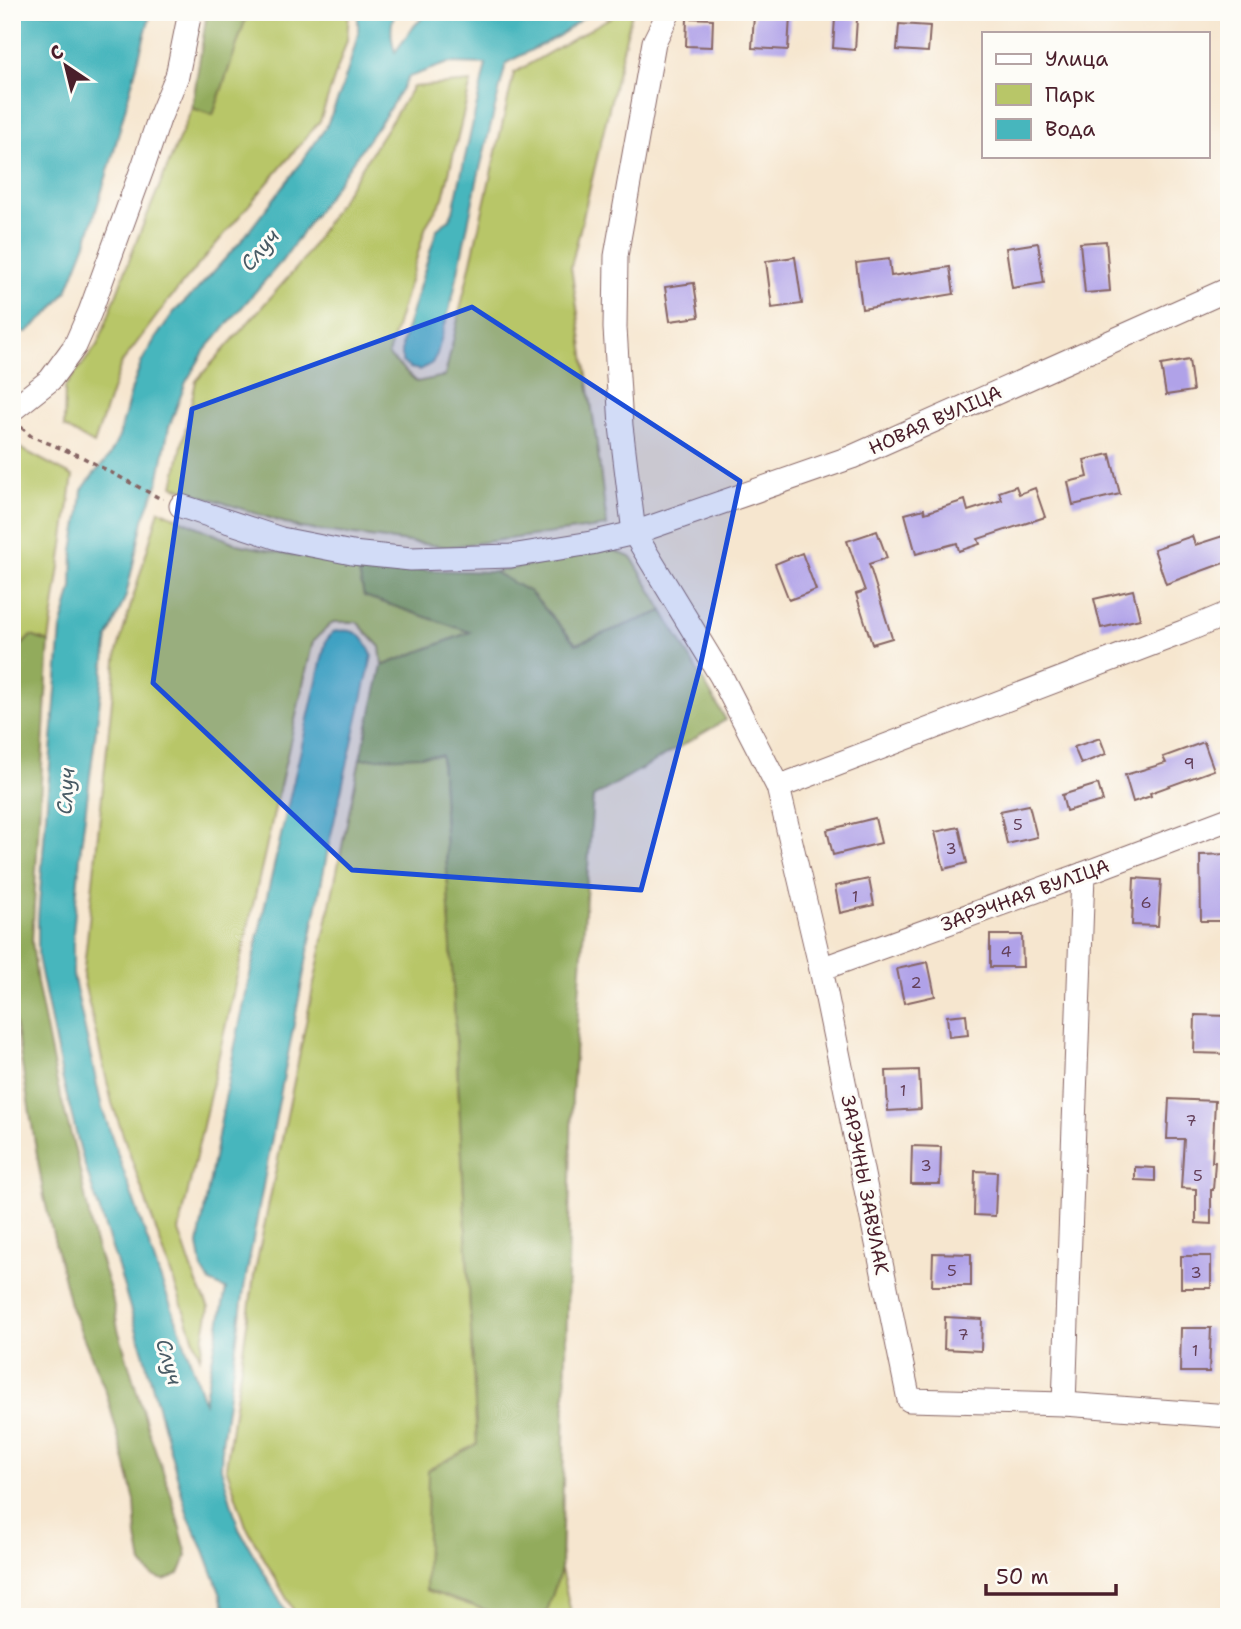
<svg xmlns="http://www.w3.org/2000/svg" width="1241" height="1629" font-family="'Shantell Sans',sans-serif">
	<rect width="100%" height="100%" fill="#fdfcf7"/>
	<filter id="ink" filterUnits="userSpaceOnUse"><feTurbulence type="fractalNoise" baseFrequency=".0143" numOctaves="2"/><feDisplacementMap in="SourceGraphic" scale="14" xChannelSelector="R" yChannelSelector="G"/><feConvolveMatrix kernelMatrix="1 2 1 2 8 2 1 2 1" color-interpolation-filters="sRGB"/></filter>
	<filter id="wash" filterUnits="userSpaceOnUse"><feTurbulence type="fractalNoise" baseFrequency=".00686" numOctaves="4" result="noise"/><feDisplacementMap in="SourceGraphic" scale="28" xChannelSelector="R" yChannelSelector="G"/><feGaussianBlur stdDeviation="1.57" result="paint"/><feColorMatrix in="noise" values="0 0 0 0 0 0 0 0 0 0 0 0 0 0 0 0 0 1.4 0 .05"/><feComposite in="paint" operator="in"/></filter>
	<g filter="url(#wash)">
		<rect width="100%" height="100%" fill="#f6e6cf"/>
		<g fill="#b8c668" stroke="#81724a" stroke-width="2">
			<path d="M248 12H349L347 40 320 121 168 301 121 364 94 444 64 427 65 387 98 344 136 242 192 108 213 115Z"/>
			<path d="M620 12H632L571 267 596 437 607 526 447 547 300 528 173 486 196 381 301 263 413 87 471 82 443 198 426 226 388 355 417 382 445 376 514 73Z"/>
			<path d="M12 444 73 476 49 642 31 636 21 646 12 661Z"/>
			<path d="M159 510 237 544 358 568 365 596 471 632 382 666 380 647 357 622H333L313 641 179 1231 196 1281 209 1308 200 1357 112 1103 83 978 117 652Z"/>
			<path d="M611 549 632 558 663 611 576 644 530 592 494 572Z"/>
			<path d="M441 754 477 1444 426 1590 507 1617H297L246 1526 226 1467 254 1276 360 759Z"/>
			<path d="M561 1569 572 1617H545Z"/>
		</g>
		<g fill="#92ab5c" stroke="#6e6544" stroke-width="2">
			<path d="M207 12H248L213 115 192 108Z"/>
			<path d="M358 568 494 572 530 592 576 644 663 611 726 720 593 797 572 1097 561 1569 545 1617H507L426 1590 428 1470 477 1444 441 755 360 759 382 666 470 632 364 596Z"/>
			<path d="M31 636 49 642 32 941 37 983 57 1083 77 1157 94 1240 112 1296 118 1329 149 1432 171 1494 187 1555 179 1574 164 1580 152 1576 142 1564 137 1537 135 1501 127 1469 106 1392 70 1305 44 1197 12 1005V685L21 646Z"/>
		</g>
		<g fill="#47b6bd" stroke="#486a74" stroke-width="2">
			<path d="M12 12H151L112 158 86 243 67 291 50 312 27 332H12Z"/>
			<path d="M358 12H396C389 24 391 39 395 52L415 25 429 12H591L559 36 506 63 477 181 453 296 437 354 432 363 420 370 410 368 402 362V344L437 229 449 220 453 211 486 64 448 63 409 77 385 116 282 261 205 350 186 382 169 427 158 482 143 520 126 596 108 637 81 846 73 934V975L102 1108 160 1277 181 1332 204 1402 226 1289 210 1282 202 1269 198 1244 233 1055 264 909 326 641 333 632C355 627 365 635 372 656L329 844 277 1111 244 1288 222 1443 221 1468 239 1529 289 1617H229L204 1550 188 1516 143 1352 118 1267 83 1160 63 1081 38 957V919L47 802 61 629 72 588 73 550 80 512 82 490 93 475 109 457 119 437 132 388 142 361 155 339 174 312 196 291 242 240 301 163 326 127 340 94 350 63 358 34Z"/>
		</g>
		<g id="blocks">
			<g fill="#b0a2e8">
				<path d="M754 15 790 16 788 50 752 48Z"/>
				<path d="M687 18 713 19 712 47 686 46Z"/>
				<path d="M835 18 857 19 855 50 833 48Z"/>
				<path d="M899 24 930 26 928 52 897 50Z"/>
				<path d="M1106 241 1110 291 1085 293 1080 243Z"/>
				<path d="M1038 243 1044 283 1012 288 1006 248Z"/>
				<path d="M795 257 802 304 772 308 766 261Z"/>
				<path d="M889 259 891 276 950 267 954 294 862 309 856 263Z"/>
				<path d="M694 283 699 317 670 321 665 287Z"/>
				<path d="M1189 360 1193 391 1166 395 1161 365Z"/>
				<path d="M1110 454 1120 494 1073 505 1068 482 1088 477 1084 460Z"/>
				<path d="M1016 486 1019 494 1035 488 1045 517 978 539 980 544 959 551 957 543 916 554 905 514 924 509 925 513 965 500 968 511 1002 500 999 492Z"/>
				<path d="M877 531 887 558 869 564 892 638 872 644 856 594 865 591 847 541Z"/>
				<path d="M1229 534V561L1166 584 1154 549 1192 536 1195 545Z"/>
				<path d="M802 553 816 590 789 600 775 564Z"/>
				<path d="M1133 590 1140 619 1101 628 1094 599Z"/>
				<path d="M1100 738 1106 754 1081 764 1074 747Z"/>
				<path d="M1204 742 1214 770 1150 793 1151 796 1133 802 1125 775 1166 763 1163 757Z"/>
				<path d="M1098 784 1103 801 1066 811 1062 795Z"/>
				<path d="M1029 805 1037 837 1007 844 1000 811Z"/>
				<path d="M875 818 881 843 833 855 827 830Z"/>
				<path d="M959 827 967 863 944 869 935 832Z"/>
				<path d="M1229 854V921H1201L1200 855Z"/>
				<path d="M1134 878 1161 880 1158 926 1132 925Z"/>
				<path d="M869 879 874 905 840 913 835 886Z"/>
				<path d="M990 935H1022L1023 967H990Z"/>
				<path d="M928 962 935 996 904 1003 897 969Z"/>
				<path d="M966 1014 968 1035 949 1037 947 1016Z"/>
				<path d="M1195 1015 1229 1016V1054L1194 1053Z"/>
				<path d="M919 1070 921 1109 888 1111 886 1071Z"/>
				<path d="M1169 1099 1215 1101 1212 1162H1215L1213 1190H1211V1224L1196 1223V1189L1181 1188 1184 1139H1167Z"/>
				<path d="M912 1146 941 1147 940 1184H911Z"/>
				<path d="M1135 1167 1155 1168V1181L1135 1180Z"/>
				<path d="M975 1171 997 1172 995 1216 974 1215Z"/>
				<path d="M933 1253 971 1254V1286H932Z"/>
				<rect x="1181" y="1256" width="30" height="32"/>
				<path d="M945 1317 982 1319 981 1351 944 1349Z"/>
				<path d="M1181 1328H1211L1209 1372H1180Z"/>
			</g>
		</g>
	</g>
	<g filter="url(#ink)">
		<use href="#blocks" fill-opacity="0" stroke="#866564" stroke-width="2"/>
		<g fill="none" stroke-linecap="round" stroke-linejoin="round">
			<defs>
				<g id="minor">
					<path d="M669 12 654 42 616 256 615 328 621 426 634 533 721 676 778 787 821 969 909 1400 1064 1404 1229 1416"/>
					<path d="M12 410 50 380 75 346 90 312 144 164 159 119 177 76 190 12"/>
					<path d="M181 506 281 539 352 553 411 559 511 556 591 543 634 533 852 457 1229 289"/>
					<path d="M778 787 1183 632 1229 613"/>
					<path d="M821 969 1083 874 1229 819"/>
					<path d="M1064 1404 1083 874"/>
				</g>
			</defs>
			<use href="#minor" stroke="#866564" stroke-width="25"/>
			<path stroke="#866564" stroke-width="3.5" stroke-dasharray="5 5" stroke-linecap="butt" d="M21 427 31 436 82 457 163 500"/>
			<use href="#minor" stroke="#fff" stroke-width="23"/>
		</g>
	</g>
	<path fill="#1d4ed8" fill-opacity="0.2" stroke="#1d4ed8" stroke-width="5" stroke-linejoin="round" d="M472 307 740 481 700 667 641 890 352 870 153 683 192 409Z"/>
	<g text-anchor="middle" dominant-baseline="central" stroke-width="6" stroke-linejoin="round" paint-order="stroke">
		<g font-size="16" fill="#64405a">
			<text x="1189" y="763">9</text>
			<text x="1018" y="824">5</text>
			<text x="951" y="848">3</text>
			<text x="855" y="896">1</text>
			<text x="1146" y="902">6</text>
			<text x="1006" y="951">4</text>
			<text x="916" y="982">2</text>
			<text x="903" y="1090">1</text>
			<text x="1191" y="1120">7</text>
			<text x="926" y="1165">3</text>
			<text x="1198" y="1175">5</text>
			<text x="952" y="1270">5</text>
			<text x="1196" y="1272">3</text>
			<text x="963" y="1334">7</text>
			<text x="1195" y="1350">1</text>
		</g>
		<g font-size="19" fill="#4a1f2b" stroke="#fdfcf7">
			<text transform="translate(935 420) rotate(-24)">НОВАЯ ВУЛІЦА</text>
			<text transform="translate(1025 895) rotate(-20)">ЗАРЭЧНАЯ ВУЛІЦА</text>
			<text transform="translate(865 1185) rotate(79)">ЗАРЭЧНЫ ЗАВУЛАК</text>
		</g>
		<g font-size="21" font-style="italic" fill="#495b65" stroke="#fdfcf7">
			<text transform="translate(260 250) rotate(-50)">Случ</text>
			<text transform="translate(66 791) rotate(-86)">Случ</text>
			<text transform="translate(169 1362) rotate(74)">Случ</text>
		</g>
	</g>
	<rect width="1241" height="1629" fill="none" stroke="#fdfcf7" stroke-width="42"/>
	<rect x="982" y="32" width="228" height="126" fill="#fdfcf7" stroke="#b5a4a5" stroke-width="2"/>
	<rect x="996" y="54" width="35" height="10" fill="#ffffff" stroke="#b5a4a5" stroke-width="2"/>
	<text x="1045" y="66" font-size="21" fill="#4a1f2b">Улица</text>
	<rect x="996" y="84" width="35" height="21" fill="#b8c668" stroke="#b5a4a5" stroke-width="2"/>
	<text x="1045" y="102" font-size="21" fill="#4a1f2b">Парк</text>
	<rect x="996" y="119" width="35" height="21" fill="#47b6bd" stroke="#b5a4a5" stroke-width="2"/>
	<text x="1045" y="136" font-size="21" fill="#4a1f2b">Вода</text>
	<g transform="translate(66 66) rotate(325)" stroke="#fdfcf7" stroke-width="5" paint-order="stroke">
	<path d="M0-5L12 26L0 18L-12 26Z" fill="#4a1f2b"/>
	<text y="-10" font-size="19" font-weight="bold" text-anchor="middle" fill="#4a1f2b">С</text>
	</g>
	<path d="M986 1584v10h130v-10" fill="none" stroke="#4a1f2b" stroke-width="3.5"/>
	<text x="996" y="1584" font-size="21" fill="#4a1f2b" stroke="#fdfcf7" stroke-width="5" paint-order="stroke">50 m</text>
</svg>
